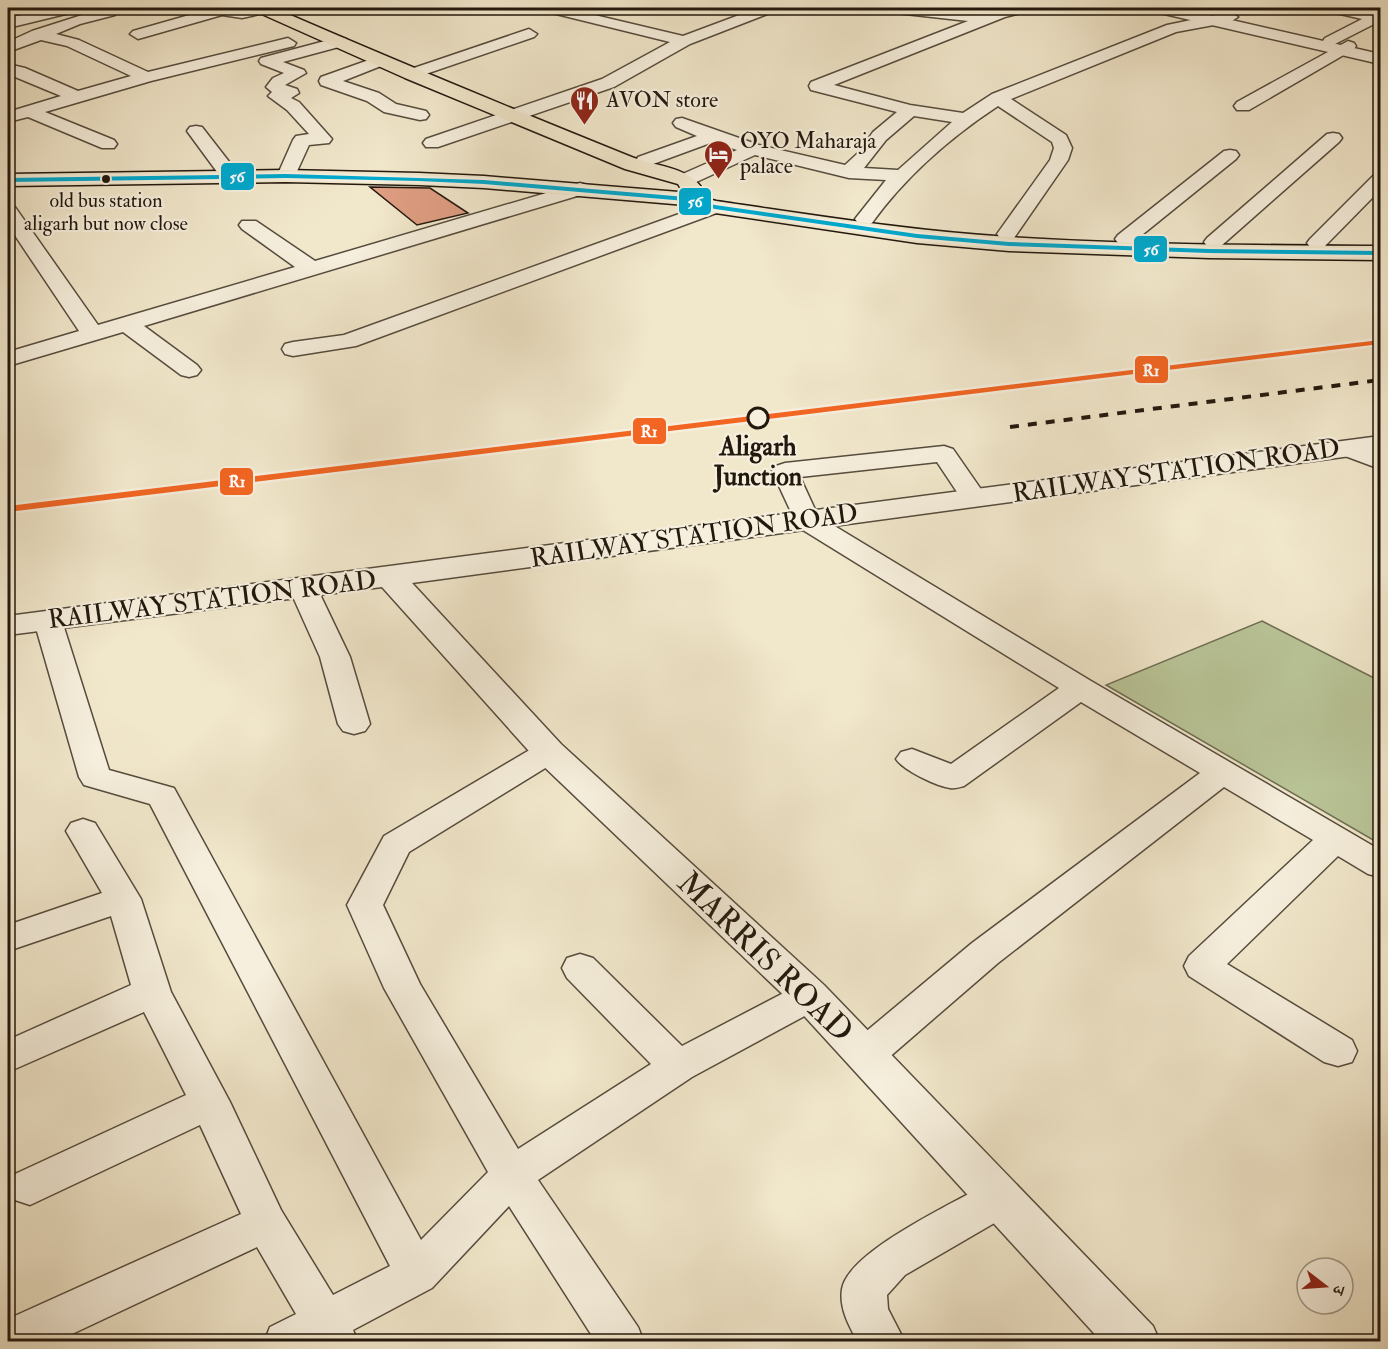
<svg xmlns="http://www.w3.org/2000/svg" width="1388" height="1349" font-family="'IM FELL Double Pica','Noto Serif Devanagari',serif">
	<rect width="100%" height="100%" fill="#f1e7cb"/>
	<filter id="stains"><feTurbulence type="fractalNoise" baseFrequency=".00333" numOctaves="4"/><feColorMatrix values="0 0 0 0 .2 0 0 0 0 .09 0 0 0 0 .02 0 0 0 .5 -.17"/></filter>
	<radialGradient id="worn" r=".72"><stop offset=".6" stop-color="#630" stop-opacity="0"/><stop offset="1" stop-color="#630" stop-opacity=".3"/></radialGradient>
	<path fill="#b9c598" stroke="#6e6e53" stroke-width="1.5" d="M1262 621 1380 681V844L1106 685Z"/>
	<path fill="#e09e83" stroke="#22180e" stroke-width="1.5" d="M370 187 430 188 468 213 417 225Z"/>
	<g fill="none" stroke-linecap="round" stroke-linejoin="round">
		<defs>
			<g id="minor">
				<path d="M104 8H118L115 15 80 24 56 34 79 40 148 72 288 38 296 43 294 46 151 81 45 112 114 140 117 144 114 148H102L28 117 8 122V112L61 96 8 74V64L25 68 78 91 131 76 67 46 41 40 8 52V42L32 31Z"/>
				<path d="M214 8 271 9 269 12 242 18 222 15 138 39 130 34 133 31Z"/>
				<path d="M282 8H303L301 11 276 19 268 14 271 11Z"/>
				<path d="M542 8H565L683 36 758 8H777L775 11 690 44 614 87 438 147H426L423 143 426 139 602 79 670 42 544 11Z"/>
				<path d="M880 8H926L986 14 1006 8H1031L1029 11 1005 17 834 85 910 105 963 113 992 94 1167 25 1230 12 1238 17 1230 22 1176 32 1011 99 1066 135 1072 148 1068 160 1014 238H1000L997 234 1050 160 1054 148 1052 142 998 106C951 137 905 177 872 223H858L855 219 886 180 849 178 755 155 692 184H678L676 180 678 176 737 150 713 142 645 167 638 165 636 161 638 157 697 136 676 127 673 123 676 119 682 118 759 145 845 165 858 153 873 132 897 112 811 90 809 86 811 82 968 21 887 12ZM914 116 952 122 898 170 864 168 886 140Z"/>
				<path d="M1325 8H1352L1377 12 1380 13V21L1331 46 1325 44 1323 41 1325 38 1362 19 1327 11Z"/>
				<path d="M529 29 537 34 534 37 417 77 411 79 403 74 405 71Z"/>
				<path d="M340 37 346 39 348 42 346 45 283 62 304 70 306 73 285 85 297 89 299 93 291 98 299 102 332 139 329 143 309 145 293 180H279L277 176 293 140 296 136 309 134 287 110 268 96 272 92 266 87 273 78 284 73 261 64 259 61 261 58Z"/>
				<path d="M1348 41 1354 43 1356 46 1354 49 1249 110H1237L1234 106 1237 102Z"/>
				<path d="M380 56 388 61 386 64 343 81 379 93 396 104 426 111 429 115 426 119 420 120 384 112 367 101 321 85 319 81 321 77Z"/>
				<path d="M196 126 202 127 237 172 239 176 237 180H223L187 131 190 127Z"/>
				<path d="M1333 133 1339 134 1342 138 1339 142 1221 246H1207L1204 242 1207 238 1327 134Z"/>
				<path d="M1230 150 1236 151 1239 155 1236 159 1132 243H1118L1115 239 1118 235 1224 151Z"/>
				<path d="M1380 174V190L1324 247H1310L1307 243 1310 239 1373 176Z"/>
				<path d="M580 183 587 185 590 189 587 193 144 326 197 365 201 370 197 375 189 377 181 375 123 332 8 366V352L79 331 8 225V205L15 207 98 325 295 267 242 229 239 225 242 221H256L315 261Z"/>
				<path d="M715 201 722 203 725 207 722 211 356 346 293 356 285 354 282 349 285 344 293 342 344 335Z"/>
				<path d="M1346 441 1380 453V469L1337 453 1334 448 1337 443Z"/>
				<path d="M944 446 953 449 987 498 983 504 974 506 965 504 937 462 800 477 818 516 1091 681 1380 850V877L1368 874 1338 856 1227 964 1352 1040 1357 1051 1352 1062 1338 1066 1324 1062 1189 976 1184 966 1189 956 1313 840 1224 787 998 963 879 1066 865 1070 851 1066 846 1055 851 1044 972 943 1200 773 1081 702 964 786C960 787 955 789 950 788 936 786 903 770 896 759L901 752 912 749 951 764 1059 688 798 527 772 471 776 466 785 463Z"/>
				<path d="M303 580 313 582 317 588 350 657 370 724 365 731 354 734 343 731 338 724 320 657 289 588 293 582Z"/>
				<path d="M48 612 58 615 62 621 109 770 174 788 421 1240 488 1172 384 988 347 905 384 836 538 745 549 742 560 745 565 752 560 759 409 852 383 905 420 984 518 1149 651 1064 567 978 562 968 567 958 580 954 593 958 682 1046 797 986 810 982 823 986 829 996 823 1006 692 1077 538 1180 638 1327 644 1342H596L509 1206 432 1288 353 1330 358 1342H264L270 1327 296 1314 257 1247 55 1342H8V1319L241 1214 200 1125 30 1205 15 1200 9 1187 15 1174 186 1095 144 1012 8 1072V1040L131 985 111 916 8 951V925L102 893 66 831 71 823 83 819 95 823 141 899 171 992 230 1102 281 1210 333 1295 390 1266 150 804 84 785 79 777 34 621 38 615Z"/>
				<path d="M1000 1180 1015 1185 1021 1198 1015 1211 905 1275 887 1295 888 1309 905 1342H858C849 1326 839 1308 842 1289 848 1252 952 1204 985 1185Z"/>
			</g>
			<g id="tertiary">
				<path d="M53 8H80L78 11 8 28V18Z"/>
				<path d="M1152 8H1179L1380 54V64L1160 13Z"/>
				<path d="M1380 436V452L412 583 561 744 824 985 1153 1326 1160 1342H1102L796 1007 537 760 382 587 8 635V616Z"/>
			</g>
			<path id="primary" d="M253 8H274C391 59 510 108 629 156 652 166 687 166 702 188L698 196 716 201C814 215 911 231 1009 237 1132 245 1256 245 1380 246V260L1209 258 1009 251 917 243 715 213 685 205 484 188 419 185 286 182 8 186V174L286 170 419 173 484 176 679 192 681 189 678 184 625 169 405 78 255 11Z"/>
		</defs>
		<use href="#minor" stroke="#564c3d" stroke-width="3"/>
		<use href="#tertiary" stroke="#564c3d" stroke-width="3"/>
		<use href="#primary" stroke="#22180e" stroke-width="3"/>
		<use href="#minor" fill="#f6efdd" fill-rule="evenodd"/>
		<use href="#tertiary" fill="#f6efdd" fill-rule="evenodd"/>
		<use href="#primary" fill="#f1e7cb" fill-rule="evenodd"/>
		<path stroke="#22180e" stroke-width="4" stroke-dasharray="9 9" stroke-linecap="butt" d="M1010 427 1380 380"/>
		<defs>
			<path id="bus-1" d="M286 174 484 180 686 197 715 205 917 234 1009 242 1209 249 1380 251V255L1209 253 1009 246 917 238 715 209 686 201 484 184 419 181 286 178 8 182V178Z"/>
		</defs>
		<use href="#bus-1" stroke="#f6efdd" stroke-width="5"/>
		<use href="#bus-1" fill="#00a9ce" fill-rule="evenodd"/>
		<defs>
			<path id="rail-1" d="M1380 340V344L8 512V506Z"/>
		</defs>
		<use href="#rail-1" stroke="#f6efdd" stroke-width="5"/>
		<use href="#rail-1" fill="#f26522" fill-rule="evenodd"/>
	</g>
	<defs>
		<symbol id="restaurant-pin" viewBox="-11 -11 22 30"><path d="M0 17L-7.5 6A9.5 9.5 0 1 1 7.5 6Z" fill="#8f2418" stroke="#f6efdd"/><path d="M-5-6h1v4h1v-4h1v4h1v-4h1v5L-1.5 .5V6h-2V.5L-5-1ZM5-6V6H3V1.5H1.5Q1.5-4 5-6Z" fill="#fff"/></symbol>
		<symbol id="hotel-pin" viewBox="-11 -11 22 30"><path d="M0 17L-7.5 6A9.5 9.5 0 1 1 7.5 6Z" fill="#8f2418" stroke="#f6efdd"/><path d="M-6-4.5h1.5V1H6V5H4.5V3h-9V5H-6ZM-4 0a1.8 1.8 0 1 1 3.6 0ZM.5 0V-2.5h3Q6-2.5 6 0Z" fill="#fff"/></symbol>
	</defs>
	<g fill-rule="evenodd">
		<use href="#restaurant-pin" x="568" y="84" width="33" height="45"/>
		<use href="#hotel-pin" x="702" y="138" width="33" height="45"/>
	</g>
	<circle fill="#22180e" stroke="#f6efdd" stroke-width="2" cx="106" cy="179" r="5"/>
	<circle fill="#f6efdd" stroke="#22180e" stroke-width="3" cx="758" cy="418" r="10"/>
	<g text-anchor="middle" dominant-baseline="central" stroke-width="4.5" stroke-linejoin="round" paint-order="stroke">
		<g font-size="20" fill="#22180e" stroke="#f6efdd">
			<text x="106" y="200">old bus station<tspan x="106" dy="23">aligarh but now close</tspan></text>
		</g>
		<g font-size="22" fill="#22180e" stroke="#f6efdd" text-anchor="start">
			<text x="606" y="100">AVON store</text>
			<text x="740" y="141">OYO Maharaja<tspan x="740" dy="25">palace</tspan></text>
		</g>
		<g font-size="26" font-weight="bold" fill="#22180e" stroke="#f6efdd">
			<text x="758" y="447">Aligarh<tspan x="758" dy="30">Junction</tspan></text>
		</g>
		<g font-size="26" fill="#22180e" stroke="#f6efdd">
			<text transform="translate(1176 471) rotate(-8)">RAILWAY STATION ROAD</text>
			<text transform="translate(694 536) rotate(-8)">RAILWAY STATION ROAD</text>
			<text transform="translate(212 600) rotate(-7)">RAILWAY STATION ROAD</text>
		</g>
		<g font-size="32" fill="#22180e" stroke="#f6efdd">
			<text transform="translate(765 957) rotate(44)">MARRIS ROAD</text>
		</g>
	</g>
	<g stroke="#f6efdd" stroke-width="2">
		<rect x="220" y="162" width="35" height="29" rx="6" fill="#00a9ce"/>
		<rect x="678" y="187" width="34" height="29" rx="6" fill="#00a9ce"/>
		<rect x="1133" y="235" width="35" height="28" rx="6" fill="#00a9ce"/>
		<rect x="1134" y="355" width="35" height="29" rx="6" fill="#f26522"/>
		<rect x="632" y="417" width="35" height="28" rx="6" fill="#f26522"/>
		<rect x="219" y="467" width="35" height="29" rx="6" fill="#f26522"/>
	</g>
	<g font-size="16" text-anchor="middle" font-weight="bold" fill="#fff">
		<text x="237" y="182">56</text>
		<text x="695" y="207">56</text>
		<text x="1151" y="255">56</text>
		<text x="1151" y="376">R1</text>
		<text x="649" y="437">R1</text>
		<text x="237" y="487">R1</text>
	</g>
	<rect width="1388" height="1349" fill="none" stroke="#f1e7cb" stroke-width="30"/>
	<rect x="9" y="9" width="1370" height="1331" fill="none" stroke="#22180e" stroke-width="3"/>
	<rect x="15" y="15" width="1358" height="1319" fill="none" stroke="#22180e" stroke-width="1.5"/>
	<g transform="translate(1325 1286) rotate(107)"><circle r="28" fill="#f6efdd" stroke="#a1998a" stroke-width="1.5"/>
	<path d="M0-4.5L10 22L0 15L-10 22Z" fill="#8f2418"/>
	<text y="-9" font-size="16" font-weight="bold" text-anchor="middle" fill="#22180e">उ</text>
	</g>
	<rect width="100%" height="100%" filter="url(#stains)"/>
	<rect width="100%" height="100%" fill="url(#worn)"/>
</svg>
